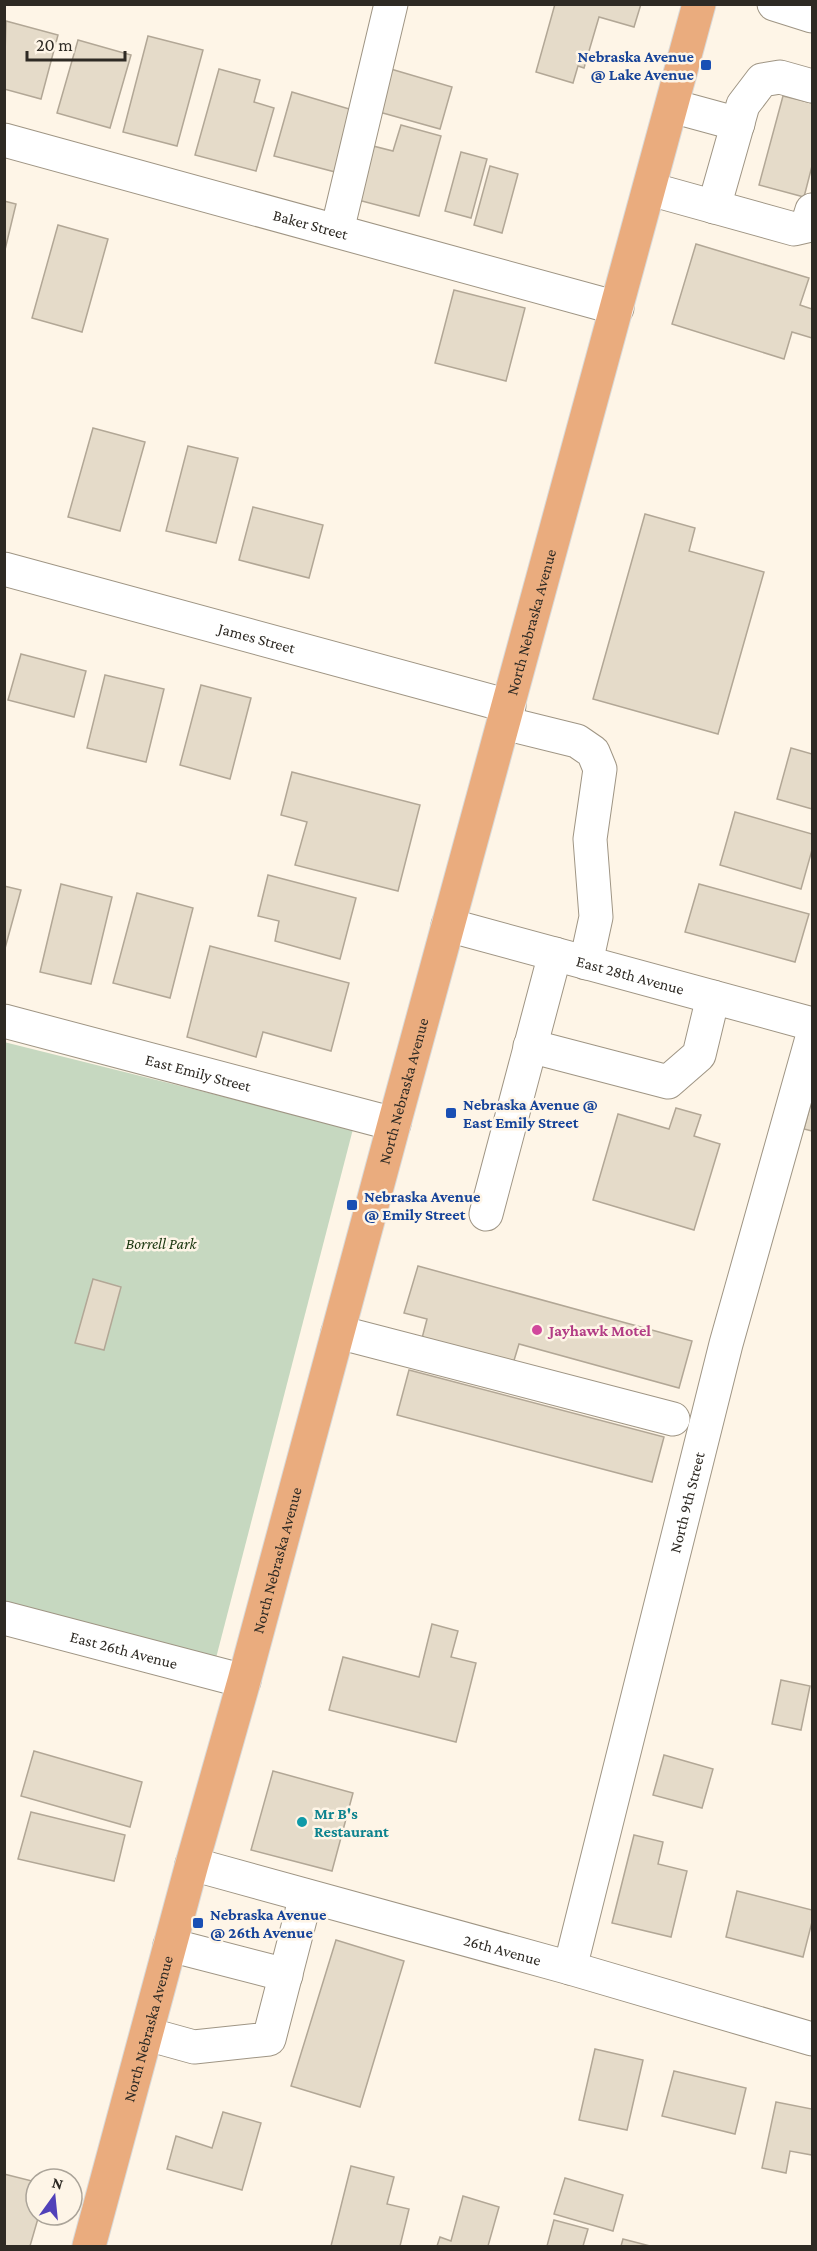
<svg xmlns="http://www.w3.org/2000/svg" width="817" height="2251" font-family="'Crimson Pro',serif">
	<rect width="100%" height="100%" fill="#fef5e7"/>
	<path fill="#c6d8c0" d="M4 1042 353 1129 216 1658 5 1603Z"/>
	<g fill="#e5dbc9" stroke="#b2a796" stroke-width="1.5">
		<path d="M641 4 634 27 599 17 584 68 578 66 573 83 536 72 555 4Z"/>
		<path d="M6 21 58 35 41 99 4 89Z"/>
		<path d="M148 36 203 50 177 146 123 132Z"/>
		<path d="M78 40 131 55 110 128 57 113Z"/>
		<path d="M384 67 452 87 440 129 372 110Z"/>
		<path d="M219 69 260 80 254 102 274 108 256 171 195 155Z"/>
		<path d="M292 92 356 111 339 173 274 156Z"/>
		<path d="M783 96 812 103V166L804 197 759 185Z"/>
		<path d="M401 125 441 136 419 216 358 200 373 146 393 151Z"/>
		<path d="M461 152 487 159 471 218 445 211Z"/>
		<path d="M490 166 518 174 502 233 474 225Z"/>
		<path d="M4 201 16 204 4 254Z"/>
		<path d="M58 225 108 239 82 332 32 318Z"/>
		<path d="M696 244 809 278 800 305 812 309V338L792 332 784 359 672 324Z"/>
		<path d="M454 290 525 308 506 381 435 363Z"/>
		<path d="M93 428 145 442 120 531 68 517Z"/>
		<path d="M188 446 238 458 216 543 166 531Z"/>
		<path d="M253 507 323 525 309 578 239 560Z"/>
		<path d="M645 514 695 528 689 551 764 572 718 734 593 699Z"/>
		<path d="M21 654 86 671 74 717 8 700Z"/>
		<path d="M105 675 164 689 146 762 87 748Z"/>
		<path d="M201 685 251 698 230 779 180 765Z"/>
		<path d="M791 748 812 754V809L777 799Z"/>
		<path d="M292 772 420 805 398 891 295 865 307 822 281 815Z"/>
		<path d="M735 812 812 834V850L801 889 720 865Z"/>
		<path d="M268 875 356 898 340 959 275 941 279 921 258 916Z"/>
		<path d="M61 884 112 897 91 984 40 972Z"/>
		<path d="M699 884 809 914 795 962 685 932Z"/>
		<path d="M4 886 21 890 4 952Z"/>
		<path d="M137 893 193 908 170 998 113 983Z"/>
		<path d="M210 946 349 983 331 1051 263 1032 256 1057 187 1037Z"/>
		<path d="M812 1099V1131L804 1129Z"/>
		<path d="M676 1108 701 1115 694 1136 720 1144 694 1230 593 1200 618 1114 669 1129Z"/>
		<path d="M418 1266 692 1341 679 1388 519 1344 512 1367 421 1342 427 1319 404 1313Z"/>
		<path d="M93 1279 121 1287 104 1350 75 1343Z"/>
		<path d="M409 1370 664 1437 652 1482 397 1415Z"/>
		<path d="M432 1624 458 1631 451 1657 476 1663 456 1742 329 1710 343 1657 419 1677Z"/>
		<path d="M781 1680 810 1686 801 1730 772 1724Z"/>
		<path d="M34 1751 142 1782 130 1827 21 1796Z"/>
		<path d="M664 1755 713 1769 702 1808 653 1795Z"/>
		<path d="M273 1771 353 1793 332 1871 251 1850Z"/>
		<path d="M31 1812 125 1835 114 1881 18 1859Z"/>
		<path d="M634 1835 663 1842 658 1864 687 1871 671 1937 612 1923Z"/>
		<path d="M737 1891 812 1910V1922L803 1957 726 1937Z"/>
		<path d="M336 1940 404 1961 360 2107 291 2086Z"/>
		<path d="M595 2049 643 2060 627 2130 579 2120Z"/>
		<path d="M674 2071 746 2088 735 2134 662 2116Z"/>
		<path d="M776 2102 812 2109V2155L790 2151 786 2173 762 2168Z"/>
		<path d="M223 2112 261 2123 242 2190 167 2169 176 2136 212 2148Z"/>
		<path d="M351 2166 394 2177 387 2204 409 2209 400 2246H331Z"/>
		<path d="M4 2174 36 2182 32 2197 36 2199V2215H39L30 2246H4Z"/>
		<path d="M565 2178 623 2195 613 2231 554 2214Z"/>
		<path d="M463 2196 499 2207 488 2246H437L440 2237 451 2241Z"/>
		<path d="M554 2220 588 2229 583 2246H547Z"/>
		<path d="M623 2239 650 2246H621Z"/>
	</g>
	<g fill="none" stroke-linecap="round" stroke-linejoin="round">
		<defs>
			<g id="minor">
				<path d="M774 4 812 16"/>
				<path d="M672 106 738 124"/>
				<path id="s1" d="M4 140 617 308"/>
				<path d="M650 189 794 229 807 226 812 210"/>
				<path d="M714 207 743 105 762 80 780 77 812 86"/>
				<path d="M337 231 391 4"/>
				<path id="s2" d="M4 569 509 706"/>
				<path d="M504 723 577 741 593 752 600 769 590 839 596 917 586 963"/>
				<path id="s3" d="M448 925 812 1024"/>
				<path id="s4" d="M4 1021 394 1124"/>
				<path d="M530 1046 668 1082 699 1055 713 997"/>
				<path d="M486 1214 555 954"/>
				<path d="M338 1332 673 1419"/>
				<path id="s5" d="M4 1618 244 1681"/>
				<path id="s6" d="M192 1864 570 1968 812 2039"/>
				<path d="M170 1945 286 1975"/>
				<path id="s7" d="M570 1968 726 1344 812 1038"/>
				<path d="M147 2034 194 2047 269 2039 306 1896"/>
			</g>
			<g id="major">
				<path id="s8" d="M89 2246 192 1864 244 1681 394 1124 699 4"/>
			</g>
		</defs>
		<use href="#minor" stroke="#9f9584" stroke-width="35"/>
		<use href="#major" stroke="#d9d9d8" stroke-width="35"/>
		<use href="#minor" stroke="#fff" stroke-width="33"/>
		<use href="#major" stroke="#eaac7e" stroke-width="33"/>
	</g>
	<g fill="#1a4fb4" stroke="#fef5e7" stroke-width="2">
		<rect x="700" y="59" width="12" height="12" rx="3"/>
		<rect x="445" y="1107" width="12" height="12" rx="3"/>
		<rect x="346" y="1199" width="12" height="12" rx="3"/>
		<rect x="192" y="1917" width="12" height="12" rx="3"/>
	</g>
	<circle fill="#d1479c" stroke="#fef5e7" stroke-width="2" cx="537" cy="1330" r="6"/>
	<circle fill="#0f9aa8" stroke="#fef5e7" stroke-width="2" cx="302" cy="1822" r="6"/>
	<g text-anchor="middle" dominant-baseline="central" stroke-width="5" stroke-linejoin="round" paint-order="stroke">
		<g font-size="16" font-weight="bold" fill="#164399" stroke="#fef5e7" text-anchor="start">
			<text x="694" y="56" text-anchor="end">Nebraska Avenue<tspan x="694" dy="18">@ Lake Avenue</tspan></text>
			<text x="463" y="1104">Nebraska Avenue @<tspan x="463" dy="18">East Emily Street</tspan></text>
			<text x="364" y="1196">Nebraska Avenue<tspan x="364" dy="18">@ Emily Street</tspan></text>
			<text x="210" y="1914">Nebraska Avenue<tspan x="210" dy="18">@ 26th Avenue</tspan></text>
		</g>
		<g font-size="16" fill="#2e2a24" stroke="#fef5e7">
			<text stroke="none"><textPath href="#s1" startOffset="318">Baker Street</textPath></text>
			<text stroke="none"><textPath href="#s8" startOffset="1683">North Nebraska Avenue</textPath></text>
			<text stroke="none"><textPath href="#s2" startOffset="262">James Street</textPath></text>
			<text stroke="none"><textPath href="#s3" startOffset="189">East 28th Avenue</textPath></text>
			<text stroke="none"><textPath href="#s4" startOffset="201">East Emily Street</textPath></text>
			<text stroke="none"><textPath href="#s8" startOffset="1197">North Nebraska Avenue</textPath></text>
			<text stroke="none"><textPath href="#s7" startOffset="480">North 9th Street</textPath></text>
			<text stroke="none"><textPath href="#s8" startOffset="711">North Nebraska Avenue</textPath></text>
			<text stroke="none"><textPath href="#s5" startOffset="124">East 26th Avenue</textPath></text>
			<text stroke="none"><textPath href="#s6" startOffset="322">26th Avenue</textPath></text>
			<text stroke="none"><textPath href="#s8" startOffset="225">North Nebraska Avenue</textPath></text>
		</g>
		<g font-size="16" font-style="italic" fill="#1a360f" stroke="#fef5e7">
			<text x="161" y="1243">Borrell Park</text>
		</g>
		<g font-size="16" font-weight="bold" fill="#b23c85" stroke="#fef5e7" text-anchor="start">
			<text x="549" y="1330">Jayhawk Motel</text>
		</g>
		<g font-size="16" font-weight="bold" fill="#0d838f" stroke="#fef5e7" text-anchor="start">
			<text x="314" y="1813">Mr B's<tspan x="314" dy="18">Restaurant</tspan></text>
		</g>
	</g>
	<rect width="817" height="2251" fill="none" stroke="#2e2a24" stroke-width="12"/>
	<g transform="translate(54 2197) rotate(15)"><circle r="28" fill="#fef5e7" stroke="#aba499" stroke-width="1.5"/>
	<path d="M0-4.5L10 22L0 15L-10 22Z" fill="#5141b9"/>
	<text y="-9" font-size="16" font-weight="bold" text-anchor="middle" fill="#2e2a24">N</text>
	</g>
	<path d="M27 51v9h98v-9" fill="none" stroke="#2e2a24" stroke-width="3"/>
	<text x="36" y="51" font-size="18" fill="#2e2a24" stroke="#fef5e7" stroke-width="4.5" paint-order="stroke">20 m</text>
</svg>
